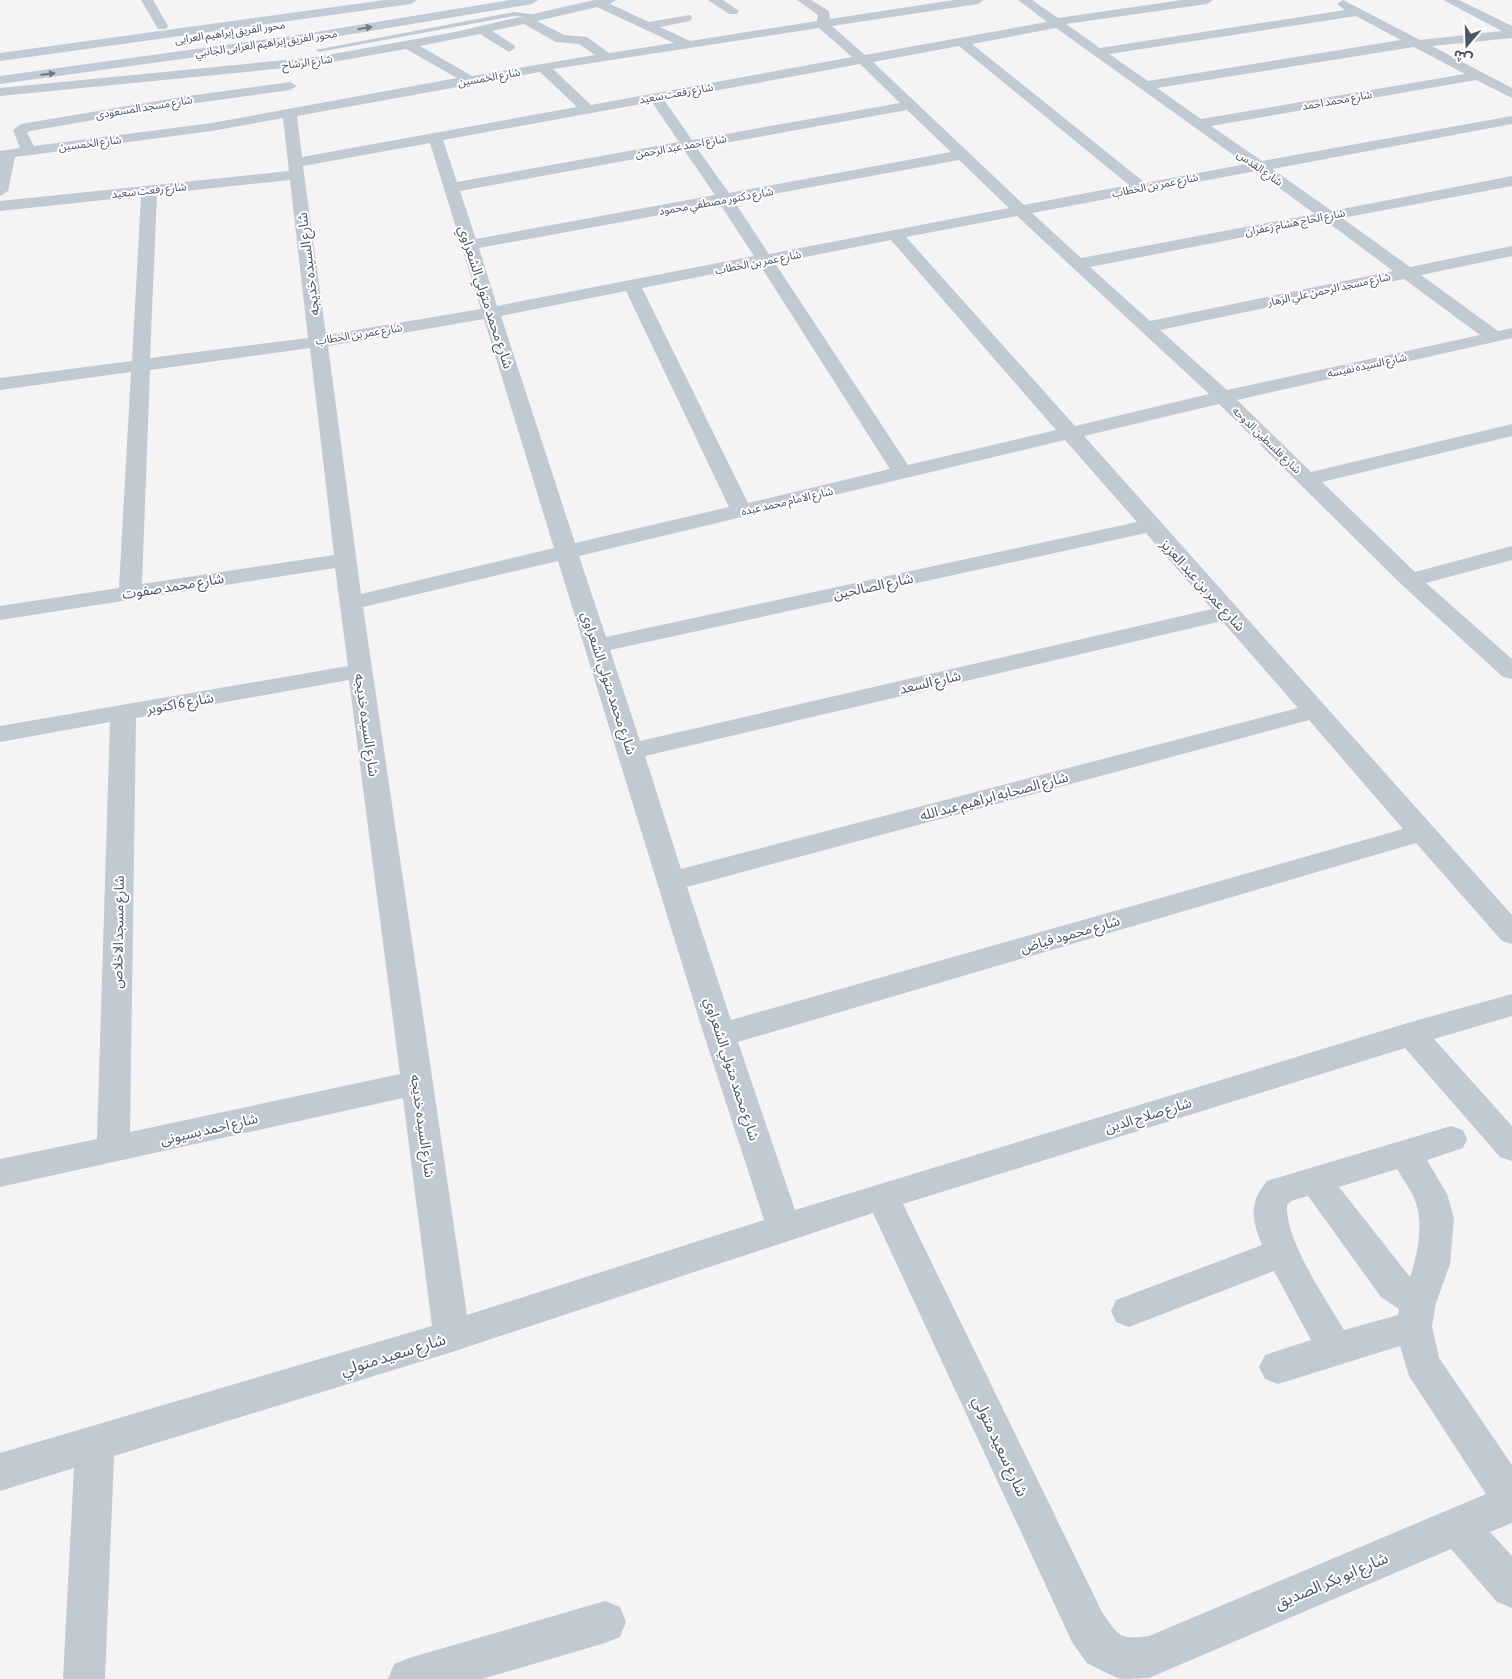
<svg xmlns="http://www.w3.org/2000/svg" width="1512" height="1679" font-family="'Asap Condensed','Noto Sans Arabic',sans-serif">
	<rect width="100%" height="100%" fill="#f5f3f3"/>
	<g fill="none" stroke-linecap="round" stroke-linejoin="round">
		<path fill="#c1cad2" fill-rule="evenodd" d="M514 12 547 16 544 18 514 16 319 52 315 50Z"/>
		<g fill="#c1cad2" fill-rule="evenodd">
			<path d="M141 0H153L168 26 166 29H158Z"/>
			<path d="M594 0H616L610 4 649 22 690 15 692 18 690 21 660 27 690 41 817 21 818 15 797 0H811L829 11 830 19 954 0H984L978 4 832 26 865 55 1047 22 1018 0H1032L1058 18 1182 0H1213L1207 4 1066 24 1100 48 1345 10 1337 4 1343 0 1420 40 1502 31 1443 0H1459L1512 26V38L1432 46 1512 88V98L1476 80 1211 126 1262 161 1512 116V124L1272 169 1332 211 1512 176V186L1342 218 1410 267 1512 246V256L1421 275 1498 331 1512 328V338L1237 400 1311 472 1512 424V436L1322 482 1415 572 1512 546V560L1426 583 1512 659V679L1503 677 1402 585 1219 404 1084 436 1512 915V944L1502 941 1416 843 738 1042 795 1210 1411 1022 1512 994V1016L1434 1039 1512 1126V1161L1500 1157 1405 1048 903 1204 1102 1612C1119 1636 1118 1640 1149 1636L1486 1494 1409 1376 1400 1346 1278 1384 1265 1379 1259 1367 1265 1355 1311 1340 1274 1271 1129 1327 1116 1322 1111 1311 1116 1300 1262 1245C1252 1220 1248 1203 1267 1181L1451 1126 1463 1130 1467 1139 1463 1148 1427 1160 1447 1194 1454 1218 1450 1264 1436 1303 1432 1326 1439 1358 1512 1465V1523L1490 1532 1512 1556V1608L1497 1602 1451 1549 1149 1678 1121 1679 1111 1675 1087 1663 1072 1642 873 1213 452 1352 114 1456 105 1679H63L74 1468 0 1491V1453L432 1326 403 1098 0 1187V1159L97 1139 110 722 0 742V726L348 666 335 568 0 620V606L119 588 131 372 0 390V378L132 361 141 196 0 211V201L289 171 283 118 212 131 15 157 8 191 0 196V151L20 148 13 130 21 124 181 97 290 82 297 86 290 90 181 105 30 131 27 133 34 146 212 123 457 78 406 49 316 65 0 96V88L316 57 455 32ZM597 7 674 43 609 53 587 37 564 35 537 21ZM1356 16 1401 40 1148 81 1109 54ZM524 24 556 42 579 44 595 55 472 76 420 46 480 34 509 52 515 48 514 45 492 31ZM819 28 852 57 591 105 553 69ZM1056 28 1246 164 1145 183 972 44ZM959 46 1129 185 1024 205 873 62ZM1414 47 1465 74 1201 119 1157 88ZM860 64 900 103 692 140 664 100ZM540 72 577 107 302 157 297 116ZM652 102 679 142 457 182 443 140ZM907 110 951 152 729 193 697 148ZM430 143 481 309 326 335 303 166ZM684 150 715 195 476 239 460 191ZM959 160 1009 208 769 254 734 201ZM1256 171 1315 214 1081 258 1032 213ZM290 180 308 338 150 358 157 194ZM720 204 754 256 497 306 479 248ZM1017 216 1209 394 1075 426 906 237ZM1326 221 1393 271 1150 321 1090 267ZM891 240 1056 430 908 465 775 263ZM760 265 890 469 748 503 642 288ZM1404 279 1480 335 1227 390 1160 330ZM626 291 729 507 575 543 501 316ZM484 319 554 548 361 594 328 346ZM310 348 334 555 142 584 150 370ZM1065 440 1137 522 606 637 579 556ZM1146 533 1212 609 640 741 610 650ZM558 561 704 1035 764 1220 467 1315 363 607ZM1222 621 1298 708 681 869 645 756ZM349 680 400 1074 130 1132 136 718ZM1309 720 1403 829 731 1020 687 887ZM1397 1169C1402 1178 1409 1187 1413 1196 1425 1220 1418 1253 1410 1277L1339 1187ZM1308 1196 1381 1297 1399 1309 1398 1315 1344 1330C1326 1299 1285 1241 1287 1205L1291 1201Z"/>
			<path d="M708 0H723L739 11 737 14H729Z"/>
			<path d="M605 1601 620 1607 626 1622 620 1637 605 1643 482 1679H388L394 1664 409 1658Z"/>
		</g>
		<g fill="#c1cbd6" fill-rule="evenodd">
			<path d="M385 0H417L411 4 0 61V53Z"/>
			<path d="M510 0H538L532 4 298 43 0 84V76L298 35Z"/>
		</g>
	</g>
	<defs><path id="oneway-solid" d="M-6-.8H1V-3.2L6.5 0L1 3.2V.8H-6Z" transform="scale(1.25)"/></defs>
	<g fill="#6e7984">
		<use href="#oneway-solid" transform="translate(365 28) rotate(-9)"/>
		<use href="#oneway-solid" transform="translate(48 74) rotate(-7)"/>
	</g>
	<g text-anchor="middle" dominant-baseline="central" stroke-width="4" stroke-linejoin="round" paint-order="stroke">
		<g font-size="11" fill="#4a5661" stroke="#fff">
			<text transform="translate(230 32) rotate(-8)">محور الفريق إبراهيم العرابى</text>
			<text transform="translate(266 43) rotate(-8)">محور الفريق إبراهيم العرابى الجانبي</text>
			<text transform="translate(307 62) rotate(-8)">شارع الرشاح</text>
			<text transform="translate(489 77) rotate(-10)">شارع الخمسين</text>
			<text transform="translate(676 93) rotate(-10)">شارع رفعت سعيد</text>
			<text transform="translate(1337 100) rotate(-10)">شارع محمد احمد</text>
			<text transform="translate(144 107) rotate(-9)">شارع مسجد المسعودى</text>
			<text transform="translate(90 143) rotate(-7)">شارع الخمسين</text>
			<text transform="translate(681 146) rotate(-10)">شارع احمد عبد الرحمن</text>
			<text transform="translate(1260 168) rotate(35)">شارع القدس</text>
			<text transform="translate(1155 185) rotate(-11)">شارع عمر بن الخطاب</text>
			<text transform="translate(149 190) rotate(-6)">شارع رفعت سعيد</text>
			<text transform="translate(716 201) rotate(-10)">شارع دكتور مصطفي محمود</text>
			<text transform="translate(1295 222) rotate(-11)">شارع الحاج هشام زعفران</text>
			<text transform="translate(758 262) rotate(-11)">شارع عمر بن الخطاب</text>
			<text transform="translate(1329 289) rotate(-12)">شارع مسجد الرحمن علي الزهار</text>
			<text transform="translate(359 334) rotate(-9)">شارع عمر بن الخطاب</text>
			<text transform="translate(1367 365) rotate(-12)">شارع السيده نفيسه</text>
			<text transform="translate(1267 440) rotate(44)">شارع فلسطين الدوحه</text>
			<text transform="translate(787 501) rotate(-13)">شارع الامام محمد عبده</text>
		</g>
		<g font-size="14" fill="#4a5661" stroke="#fff">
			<text transform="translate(308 264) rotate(-97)">شارع السيده خديجه</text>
			<text transform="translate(486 297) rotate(72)">شارع محمد متولي الشعراوي</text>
			<text transform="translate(1203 585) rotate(48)">شارع عمر بن عبد العزيز</text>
			<text transform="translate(173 586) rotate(-9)">شارع محمد صفوت</text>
			<text transform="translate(873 586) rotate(-12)">شارع الصالحين</text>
			<text transform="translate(930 682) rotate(-13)">شارع السعد</text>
			<text transform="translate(609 683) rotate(72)">شارع محمد متولي الشعراوي</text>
			<text transform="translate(180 703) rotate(-10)">شارع 6 اكتوبر</text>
			<text transform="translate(367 725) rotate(82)">شارع السيده خديجه</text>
			<text transform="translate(994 796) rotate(-15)">شارع الصحابه ابراهيم عبد الله</text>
			<text transform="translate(118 932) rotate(-89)">شارع مسجد الاخلاص</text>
			<text transform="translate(1070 934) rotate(-16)">شارع محمود فياض</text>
			<text transform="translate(732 1069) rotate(72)">شارع محمد متولي الشعراوي</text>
			<text transform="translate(1148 1115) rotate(-17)">شارع صلاح الدين</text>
			<text transform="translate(423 1126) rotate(82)">شارع السيده خديجه</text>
			<text transform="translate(209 1129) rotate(-13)">شارع احمد بسيونى</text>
		</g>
		<g font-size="16" fill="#4a5661" stroke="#fff">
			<text transform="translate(393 1354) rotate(-17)">شارع سعيد متولي</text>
			<text transform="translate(1001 1446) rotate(65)">شارع سعيد متولي</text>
			<text transform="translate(1331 1580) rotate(-23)">شارع ابو بكر الصديق</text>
		</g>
	</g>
	<g transform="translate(1467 45) rotate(199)" stroke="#ffffff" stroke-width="4" paint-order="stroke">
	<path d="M0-4L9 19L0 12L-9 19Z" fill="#4a5661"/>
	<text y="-8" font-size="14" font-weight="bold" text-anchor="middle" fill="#4a5661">ش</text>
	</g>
</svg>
